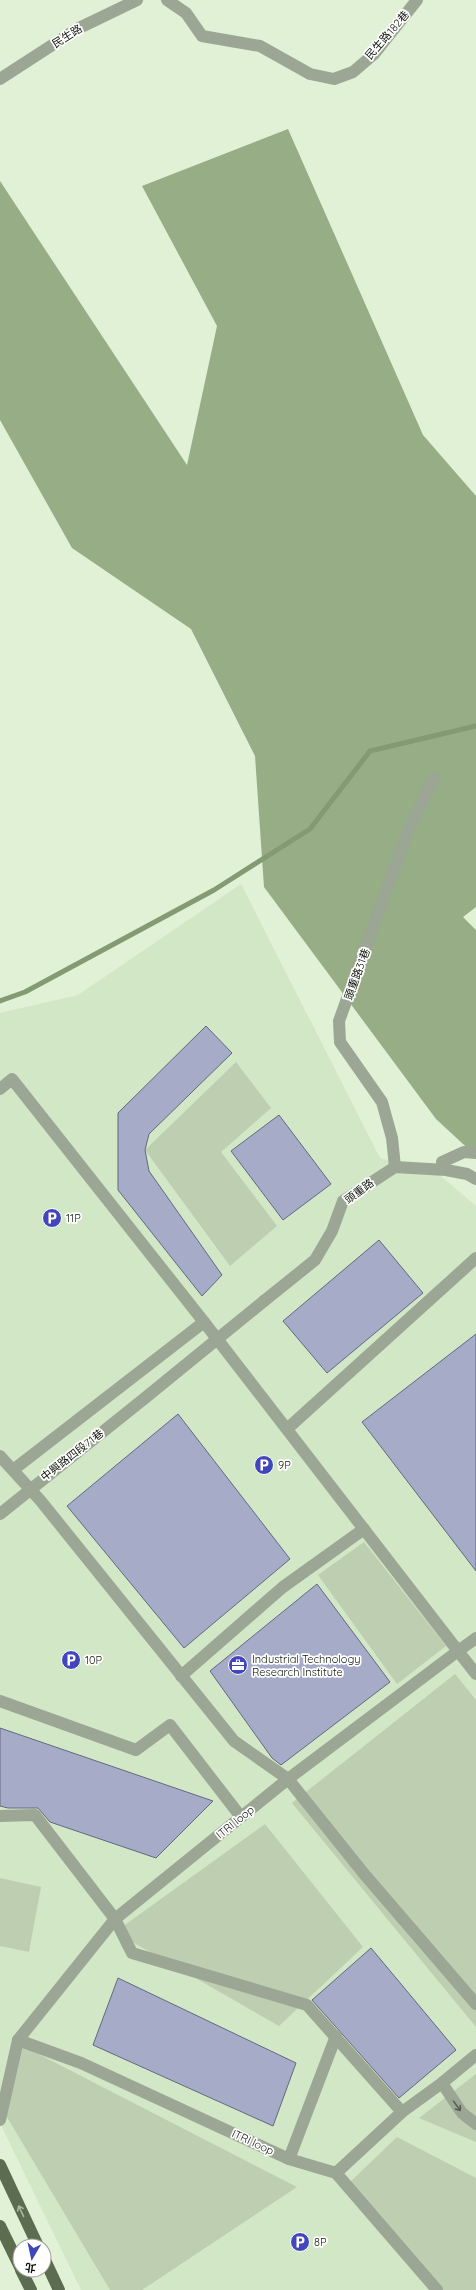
<svg xmlns="http://www.w3.org/2000/svg" width="476" height="2290" font-family="Quicksand,'Noto Sans TC',sans-serif">
	<rect width="100%" height="100%" fill="#e0f1d5"/>
	<path fill="#d2e7c5" d="M241 884 380 1158 436 1172 476 1206V2290H81L0 2123V1013L78 995Z"/>
	<g fill="#bdcfb0">
		<path d="M236 1062 271 1108 221 1152 277 1226 230 1266 145 1150Z"/>
		<path d="M364 1542 446 1646 397 1684 318 1575Z"/>
		<path d="M455 1674 476 1700V2027L292 1803Z"/>
		<path d="M265 1824 363 1947 279 2026 115 1932Z"/>
		<path d="M0 1878 41 1887 29 1952 0 1946Z"/>
		<path d="M17 2043 297 2187 142 2290H110L1 2107Z"/>
		<path d="M476 2074V2142L419 2118Z"/>
		<path d="M397 2137 476 2178V2290H432L347 2185Z"/>
	</g>
	<path fill="#97ad86" d="M288 129 423 435 476 496V907L463 917 476 930V1156L436 1119 264 887 255 756 191 629 72 548 0 420V181L187 465 217 326 142 186Z"/>
	<g fill="none" stroke-linecap="round" stroke-linejoin="round">
		<path stroke="#839a73" stroke-width="5" d="M0 1001 25 992 214 890 310 829 370 751 476 726"/>
	</g>
	<g fill="#a6acc8" stroke="#626881">
		<path d="M206 1026 232 1053 149 1134 145 1150 149 1171 222 1275 202 1296 118 1190V1113Z"/>
		<path d="M279 1115 331 1184 283 1220 231 1151Z"/>
		<path d="M379 1240 423 1293 327 1373 283 1321Z"/>
		<path d="M476 1334V1571L362 1422Z"/>
		<path d="M178 1414 290 1559 184 1648 67 1506Z"/>
		<path d="M317 1584 390 1682 281 1765 272 1758 210 1671Z"/>
		<path d="M0 1728 213 1801 156 1858 50 1822 38 1808H8L0 1806Z"/>
		<path d="M371 1948 456 2050 399 2098 312 2000Z"/>
		<path d="M118 1978 296 2063 273 2126 93 2045Z"/>
	</g>
	<g fill="none" stroke-linecap="round" stroke-linejoin="round">
		<g stroke="#9ba694" stroke-width="12">
			<path d="M167 0 186 13 202 36 260 46 310 74 334 79 353 72 374 54 417 0"/>
			<path d="M0 79 77 29 137 0"/>
			<path d="M0 1089 12 1079 204 1322 458 1651 476 1638"/>
			<path d="M442 1162 464 1152 476 1153"/>
			<path d="M395 1167 392 1138 382 1102 340 1042 339 1021 408 831 434 778"/>
			<path d="M264 1301 315 1260 332 1231 343 1201 395 1167 446 1170 467 1174 476 1179"/>
			<path d="M287 1429 476 1258"/>
			<path d="M0 1456 40 1500 234 1741 288 1779 365 1875 476 2004"/>
			<path d="M13 1470 204 1322"/>
			<path d="M0 1514 145 1398"/>
			<path d="M181 1676 283 1587 364 1529"/>
			<path d="M0 1701 136 1750 170 1725 241 1817"/>
			<path d="M0 1816 35 1815 115 1919 132 1953 307 2005 402 2112"/>
			<path d="M18 2040 81 2063 289 2159 336 2173 402 2112 442 2083 476 2055"/>
			<path d="M442 2083 462 2113 476 2124"/>
			<path d="M0 2120 18 2040 115 1919 288 1779 458 1651 476 1674"/>
			<path d="M289 2159 336 2036"/>
			<path d="M336 2173 437 2290"/>
		</g>
		<g stroke="#5b6d4e" stroke-width="12">
			<path d="M0 2165 38 2246"/>
			<path d="M0 2226 20 2267"/>
			<path d="M44 2258 59 2290"/>
			<path d="M21 2270 31 2290"/>
		</g>
		<path stroke="#9ba694" stroke-width="12" d="M145 1398 264 1301"/>
	</g>
	<defs><path id="oneway-shaft" d="M-6 0H5M1.5-3L5.5 0L1.5 3" fill="none" stroke-width="1.6" stroke-linecap="round" stroke-linejoin="round"/></defs>
	<use stroke="#565e50" href="#oneway-shaft" transform="translate(457 2106) rotate(54)"/>
	<use stroke="#adb6a6" href="#oneway-shaft" transform="translate(21 2211) rotate(-115)"/>
	<defs>
		<symbol id="parking-disc" viewBox="-11 -11 22 22"><circle r="9.5" fill="#4147bb" stroke="#fff"/><path d="M-3.5-5.5H1a3.5 3.5 0 0 1 0 7H-1V5.5H-3.5ZM-1-3.4V-.6H.8a1.4 1.4 0 0 0 0-2.8Z" fill="#fff"/></symbol>
		<symbol id="office-disc" viewBox="-11 -11 22 22"><circle r="9.5" fill="#4147bb" stroke="#fff"/><path d="M-6-3h4V-5.5h4V-3h4V5H-6ZM-1-4.5V-3h2v-1.5ZM-6 0V1H6V0Z" fill="#fff"/></symbol>
	</defs>
	<g fill-rule="evenodd">
		<use href="#parking-disc" x="41" y="1207" width="22" height="22"/>
		<use href="#parking-disc" x="253" y="1454" width="22" height="22"/>
		<use href="#parking-disc" x="60" y="1649" width="22" height="22"/>
		<use href="#office-disc" x="227" y="1654" width="22" height="22"/>
		<use href="#parking-disc" x="289" y="2231" width="22" height="22"/>
	</g>
	<g text-anchor="middle" dominant-baseline="central" stroke-width="3.5" stroke-linejoin="round" paint-order="stroke">
		<g font-size="11" fill="#10160c" stroke="#fff">
			<text transform="translate(387 35) rotate(-49)">民生路182巷</text>
			<text transform="translate(67 36) rotate(-32)">民生路</text>
			<text transform="translate(357 974) rotate(-70)">頭重路31巷</text>
			<text transform="translate(359 1191) rotate(-36)">頭重路</text>
			<text transform="translate(72 1455) rotate(-38)">中興路四段71巷</text>
			<text transform="translate(235 1822) rotate(-39)">ITRI loop</text>
			<text transform="translate(253 2142) rotate(25)">ITRI loop</text>
		</g>
		<g font-size="11" fill="#10160c" stroke="#fff" text-anchor="start">
			<text x="66" y="1218">11P</text>
			<text x="278" y="1465">9P</text>
			<text x="252" y="1659">Industrial Technology<tspan x="252" dy="13">Research Institute</tspan></text>
			<text x="85" y="1660">10P</text>
			<text x="314" y="2242">8P</text>
		</g>
	</g>
	<g transform="translate(32 2258) rotate(189)"><circle r="19" fill="#ffffff" stroke="#9fa29e"/>
	<path d="M0-3L7 15L0 10L-7 15Z" fill="#4147bb"/>
	<text y="-6" font-size="11" font-weight="bold" text-anchor="middle" fill="#10160c">北</text>
	</g>
</svg>
